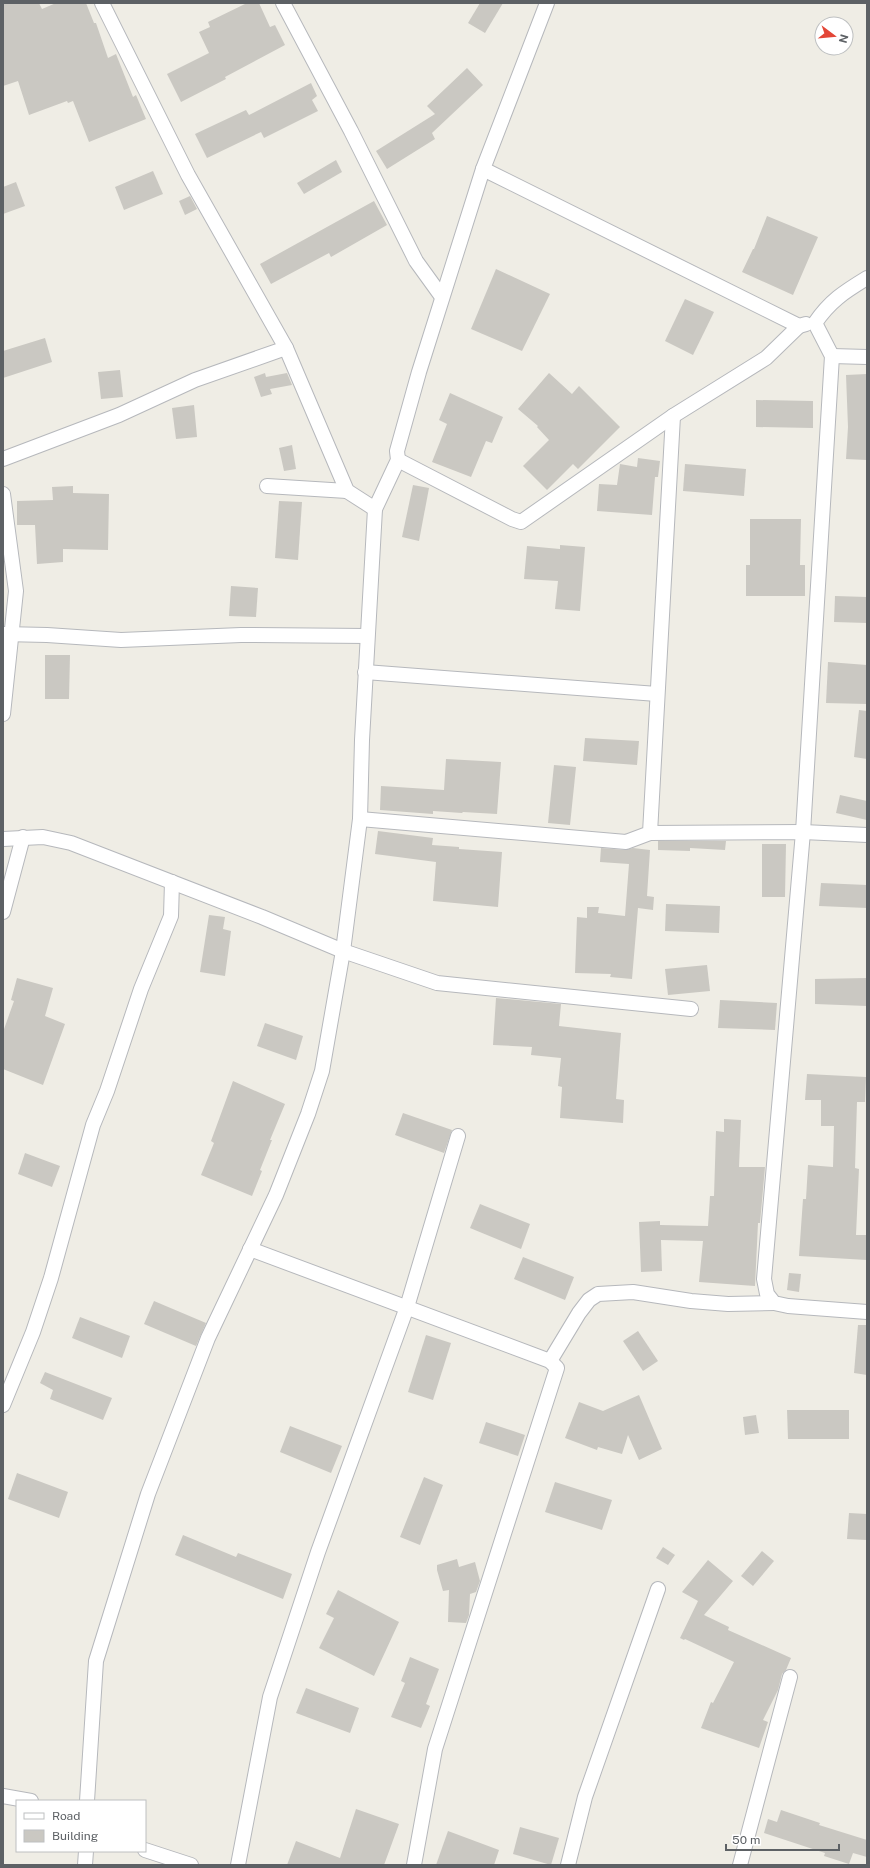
<svg xmlns="http://www.w3.org/2000/svg" width="870" height="1868" font-family="'Public Sans',sans-serif">
	<rect width="100%" height="100%" fill="#efede5"/>
	<g fill="#cac8c2">
		<path d="M3 3H39L42 9 56 3H86L94 23H96L108 58 116 54 133 97 136 95 146 119 89 142 73 101 68 103 67 101 29 115 18 81 3 86Z"/>
		<path d="M247 3H259L270 27 275 25 285 45 225 77 226 79 181 102 167 74 209 53 199 32 210 27 208 22Z"/>
		<path d="M480 3H503L485 33 468 23Z"/>
		<path d="M467 68 483 85 432 133 435 139 387 169 376 151 435 114 427 106Z"/>
		<path d="M311 83 317 96 312 100 318 111 264 138 261 132 207 158 195 134 246 110 249 115Z"/>
		<path d="M336 160 342 172 304 194 297 183Z"/>
		<path d="M153 171 163 194 124 210 115 187Z"/>
		<path d="M16 182 25 206 3 214V187Z"/>
		<path d="M190 196 197 209 185 215 179 201Z"/>
		<path d="M374 201 387 225 331 257 329 253 271 284 260 264Z"/>
		<path d="M767 216 818 237 793 295 742 272 753 249H754Z"/>
		<path d="M496 269 550 294 522 351 471 329Z"/>
		<path d="M685 299 714 312 693 355 665 341Z"/>
		<path d="M45 338 52 362 3 378V351Z"/>
		<path d="M120 370 123 397 101 399 98 372Z"/>
		<path d="M265 373 266 377 287 373 292 385 270 389 272 394 261 397 254 377Z"/>
		<path d="M549 373 572 394 579 386 620 427 578 469 573 464 547 490 523 466 549 440 537 427 538 426 518 409Z"/>
		<path d="M867 374V460L846 459 848 427 846 375Z"/>
		<path d="M450 393 503 417 492 443 486 441 471 477 432 462 447 424 439 420Z"/>
		<path d="M756 400 813 401V428L756 427Z"/>
		<path d="M194 405 197 437 176 439 172 408Z"/>
		<path d="M292 445 296 469 284 471 279 448Z"/>
		<path d="M638 458 660 461 658 477H655L652 515 597 511 599 484 617 485 620 464 637 467Z"/>
		<path d="M685 464 746 469 744 496 683 491Z"/>
		<path d="M413 485 429 488 419 541 402 537Z"/>
		<path d="M73 486V493L109 494 108 550 63 549V562L37 564 35 525H17V501L53 500 52 487Z"/>
		<path d="M279 501 302 502 298 560 275 558Z"/>
		<path d="M750 519H801L800 565H805V596H746V565H750Z"/>
		<path d="M560 545 585 547 580 611 555 609 558 581 524 579 527 546 560 549Z"/>
		<path d="M231 586 258 588 256 617 229 616Z"/>
		<path d="M835 596 867 597V623L834 622Z"/>
		<path d="M45 655H70L69 699H45Z"/>
		<path d="M828 662 867 665V704L826 703Z"/>
		<path d="M859 710 867 711V759L854 757Z"/>
		<path d="M585 738 639 741 637 765 583 761Z"/>
		<path d="M446 759 501 762 497 814 463 812 462 813 433 811V814L380 810 381 786 444 790Z"/>
		<path d="M554 765 576 767 570 825 548 823Z"/>
		<path d="M840 795 867 801V820L836 813Z"/>
		<path d="M378 831 433 838 432 845 459 847V849L502 852 498 907 433 901 436 862 375 854Z"/>
		<path d="M658 841H726L725 850 690 848V851L658 850Z"/>
		<path d="M762 844H786L785 897H762Z"/>
		<path d="M601 848 625 850 633 848 650 850 647 896 654 897 653 910 638 908 632 979 610 977 611 974 575 973 577 917 587 918V907H599L598 913 625 916 629 864 600 862Z"/>
		<path d="M821 883 867 885V908L819 906Z"/>
		<path d="M666 904 720 906 719 933 665 931Z"/>
		<path d="M209 915 225 917 223 929 231 931 225 976 200 972Z"/>
		<path d="M707 965 710 991 668 995 665 969Z"/>
		<path d="M17 978 53 988 45 1016 65 1024 43 1085 3 1069V1032L14 1001 11 1000Z"/>
		<path d="M867 978V1006L815 1004V979Z"/>
		<path d="M496 998 561 1004 559 1026 621 1033 616 1099 624 1100 623 1123 560 1118 562 1087 558 1086 561 1058 531 1055 532 1047 493 1045Z"/>
		<path d="M720 1000 777 1003 775 1030 718 1028Z"/>
		<path d="M265 1023 303 1036 296 1060 257 1046Z"/>
		<path d="M807 1074 866 1077 865 1102H857L855 1168 859 1169 856 1235H867V1260L799 1256 803 1199H806L808 1165 833 1167 834 1126H821V1100H805Z"/>
		<path d="M233 1081 285 1104 270 1140H272L260 1170 262 1171 252 1196 201 1175 214 1143 211 1141Z"/>
		<path d="M403 1113 452 1130 444 1153 395 1135Z"/>
		<path d="M724 1119 741 1120 739 1167H765L760 1223H758L755 1286 699 1282 703 1241 661 1240 662 1271 641 1272 639 1222 660 1221V1225L708 1226 710 1196H714L716 1131 724 1132Z"/>
		<path d="M25 1153 60 1166 52 1187 18 1174Z"/>
		<path d="M480 1204 530 1224 521 1249 470 1228Z"/>
		<path d="M523 1257 574 1277 565 1300 514 1279Z"/>
		<path d="M789 1273 801 1274 799 1292 787 1290Z"/>
		<path d="M154 1301 206 1323 196 1346 144 1324Z"/>
		<path d="M80 1317 130 1336 122 1358 72 1338Z"/>
		<path d="M858 1325H867V1375L854 1373Z"/>
		<path d="M638 1331 658 1361 643 1371 623 1341Z"/>
		<path d="M426 1335 451 1343 433 1400 408 1392Z"/>
		<path d="M45 1372 112 1398 103 1420 50 1399 53 1390 40 1383Z"/>
		<path d="M639 1395 662 1449 639 1460 628 1435 622 1454 598 1447 597 1450 565 1438 579 1402 603 1411Z"/>
		<path d="M787 1410H849V1439H788Z"/>
		<path d="M756 1415 759 1433 745 1435 743 1417Z"/>
		<path d="M486 1422 525 1435 518 1456 479 1443Z"/>
		<path d="M290 1426 342 1446 331 1473 280 1452Z"/>
		<path d="M17 1473 68 1492 59 1518 8 1499Z"/>
		<path d="M424 1477 443 1485 420 1545 400 1537Z"/>
		<path d="M555 1482 612 1500 602 1530 545 1512Z"/>
		<path d="M849 1513 867 1514V1540L847 1539Z"/>
		<path d="M183 1535 236 1557 238 1553 292 1574 283 1599 175 1555Z"/>
		<path d="M663 1547 675 1555 668 1565 656 1558Z"/>
		<path d="M762 1551 774 1561 753 1586 741 1576Z"/>
		<path d="M457 1559 459 1567 475 1562 480 1581 476 1592 470 1594 469 1615 466 1623 448 1622 449 1590 443 1591 437 1570V1565Z"/>
		<path d="M708 1560 733 1581 704 1615 729 1627 728 1630 791 1658 786 1670 782 1674 778 1690 763 1720 768 1722 759 1748 701 1728 711 1702 713 1703 734 1662 685 1639 684 1640 680 1638 698 1601 682 1592Z"/>
		<path d="M338 1590 399 1622 374 1676 319 1648 334 1618 326 1614Z"/>
		<path d="M410 1657 439 1669 426 1704 430 1706 421 1728 391 1717 405 1683 401 1681Z"/>
		<path d="M306 1688 359 1708 350 1733 296 1713Z"/>
		<path d="M356 1809 399 1824 384 1865H287L296 1841 340 1858Z"/>
		<path d="M781 1810 820 1823 819 1825 867 1840V1857L853 1853 849 1864 824 1856 825 1853 764 1833 768 1819 777 1822Z"/>
		<path d="M520 1827 559 1838 551 1865 513 1854Z"/>
		<path d="M448 1831 499 1850 494 1865H436Z"/>
	</g>
	<g fill="none" stroke-linecap="round" stroke-linejoin="round">
		<defs>
			<g id="street">
				<path d="M102 3 188 175 286 348 347 491 375 509"/>
				<path d="M283 3 351 131 416 261 442 297"/>
				<path d="M483 169 799 326 806 324"/>
				<path d="M867 278C844 292 830 301 815 323L832 356 803 832 764 1279 767 1294 774 1303 788 1306 867 1312"/>
				<path d="M832 356 867 357"/>
				<path d="M3 459 119 415 195 380 286 348"/>
				<path d="M398 460 512 519 521 522 673 416 766 358 799 326"/>
				<path d="M267 486 347 491"/>
				<path d="M3 494 16 591 3 714"/>
				<path d="M3 634 47 635 121 640 241 635 367 636"/>
				<path d="M365 672 657 694"/>
				<path d="M360 819 626 842 650 833 673 416"/>
				<path d="M650 833 803 832 867 835"/>
				<path d="M3 839 43 837 71 843 262 917 343 951 437 983 691 1009"/>
				<path d="M3 912 23 837"/>
				<path d="M250 1249 550 1361 557 1368 435 1749 414 1865"/>
				<path d="M550 1361 579 1313 589 1300 598 1294 633 1292 691 1301 728 1304 774 1303"/>
				<path d="M3 1405 33 1332 51 1278 93 1125 107 1091 141 989 171 916 172 882"/>
				<path d="M3 1796 31 1801"/>
				<path d="M87 1801 96 1661 148 1494 208 1338 276 1195 308 1114 322 1071 343 951 360 819 362 740 375 509 398 460 397 451 419 372 483 169 547 3"/>
				<path d="M145 1850 191 1865"/>
				<path d="M85 1865 86 1851"/>
				<path d="M238 1865 270 1697 318 1552 407 1307 458 1136"/>
				<path d="M568 1865 585 1797 658 1589"/>
				<path d="M740 1865 790 1677"/>
			</g>
		</defs>
		<use href="#street" stroke="#b6b8bc" stroke-width="16"/>
		<use href="#street" stroke="#fff" stroke-width="14"/>
	</g>
	<rect width="870" height="1868" fill="none" stroke="#5d6165" stroke-width="8"/>
	<rect x="16" y="1800" width="130" height="52" fill="#ffffff" stroke="#bec0c1"/>
	<rect x="24" y="1813" width="20" height="6" fill="#ffffff" stroke="#bec0c1"/>
	<text x="52" y="1820" font-size="12" fill="#5d6165">Road</text>
	<rect x="24" y="1830" width="20" height="12" fill="#cac8c2" stroke="#bec0c1"/>
	<text x="52" y="1840" font-size="12" fill="#5d6165">Building</text>
	<g transform="translate(834 36) rotate(106)"><circle r="19" fill="#ffffff" stroke="#bec0c1"/>
	<path d="M0-3L7 15L0 10L-7 15Z" fill="#e34637"/>
	<text y="-6" font-size="11" font-weight="bold" text-anchor="middle" fill="#5d6165">N</text>
	</g>
	<path d="M726 1844v6h113v-6" fill="none" stroke="#5d6165" stroke-width="2"/>
	<text x="732" y="1844" font-size="12" fill="#5d6165" stroke="#ffffff" stroke-width="3" paint-order="stroke">50 m</text>
</svg>
